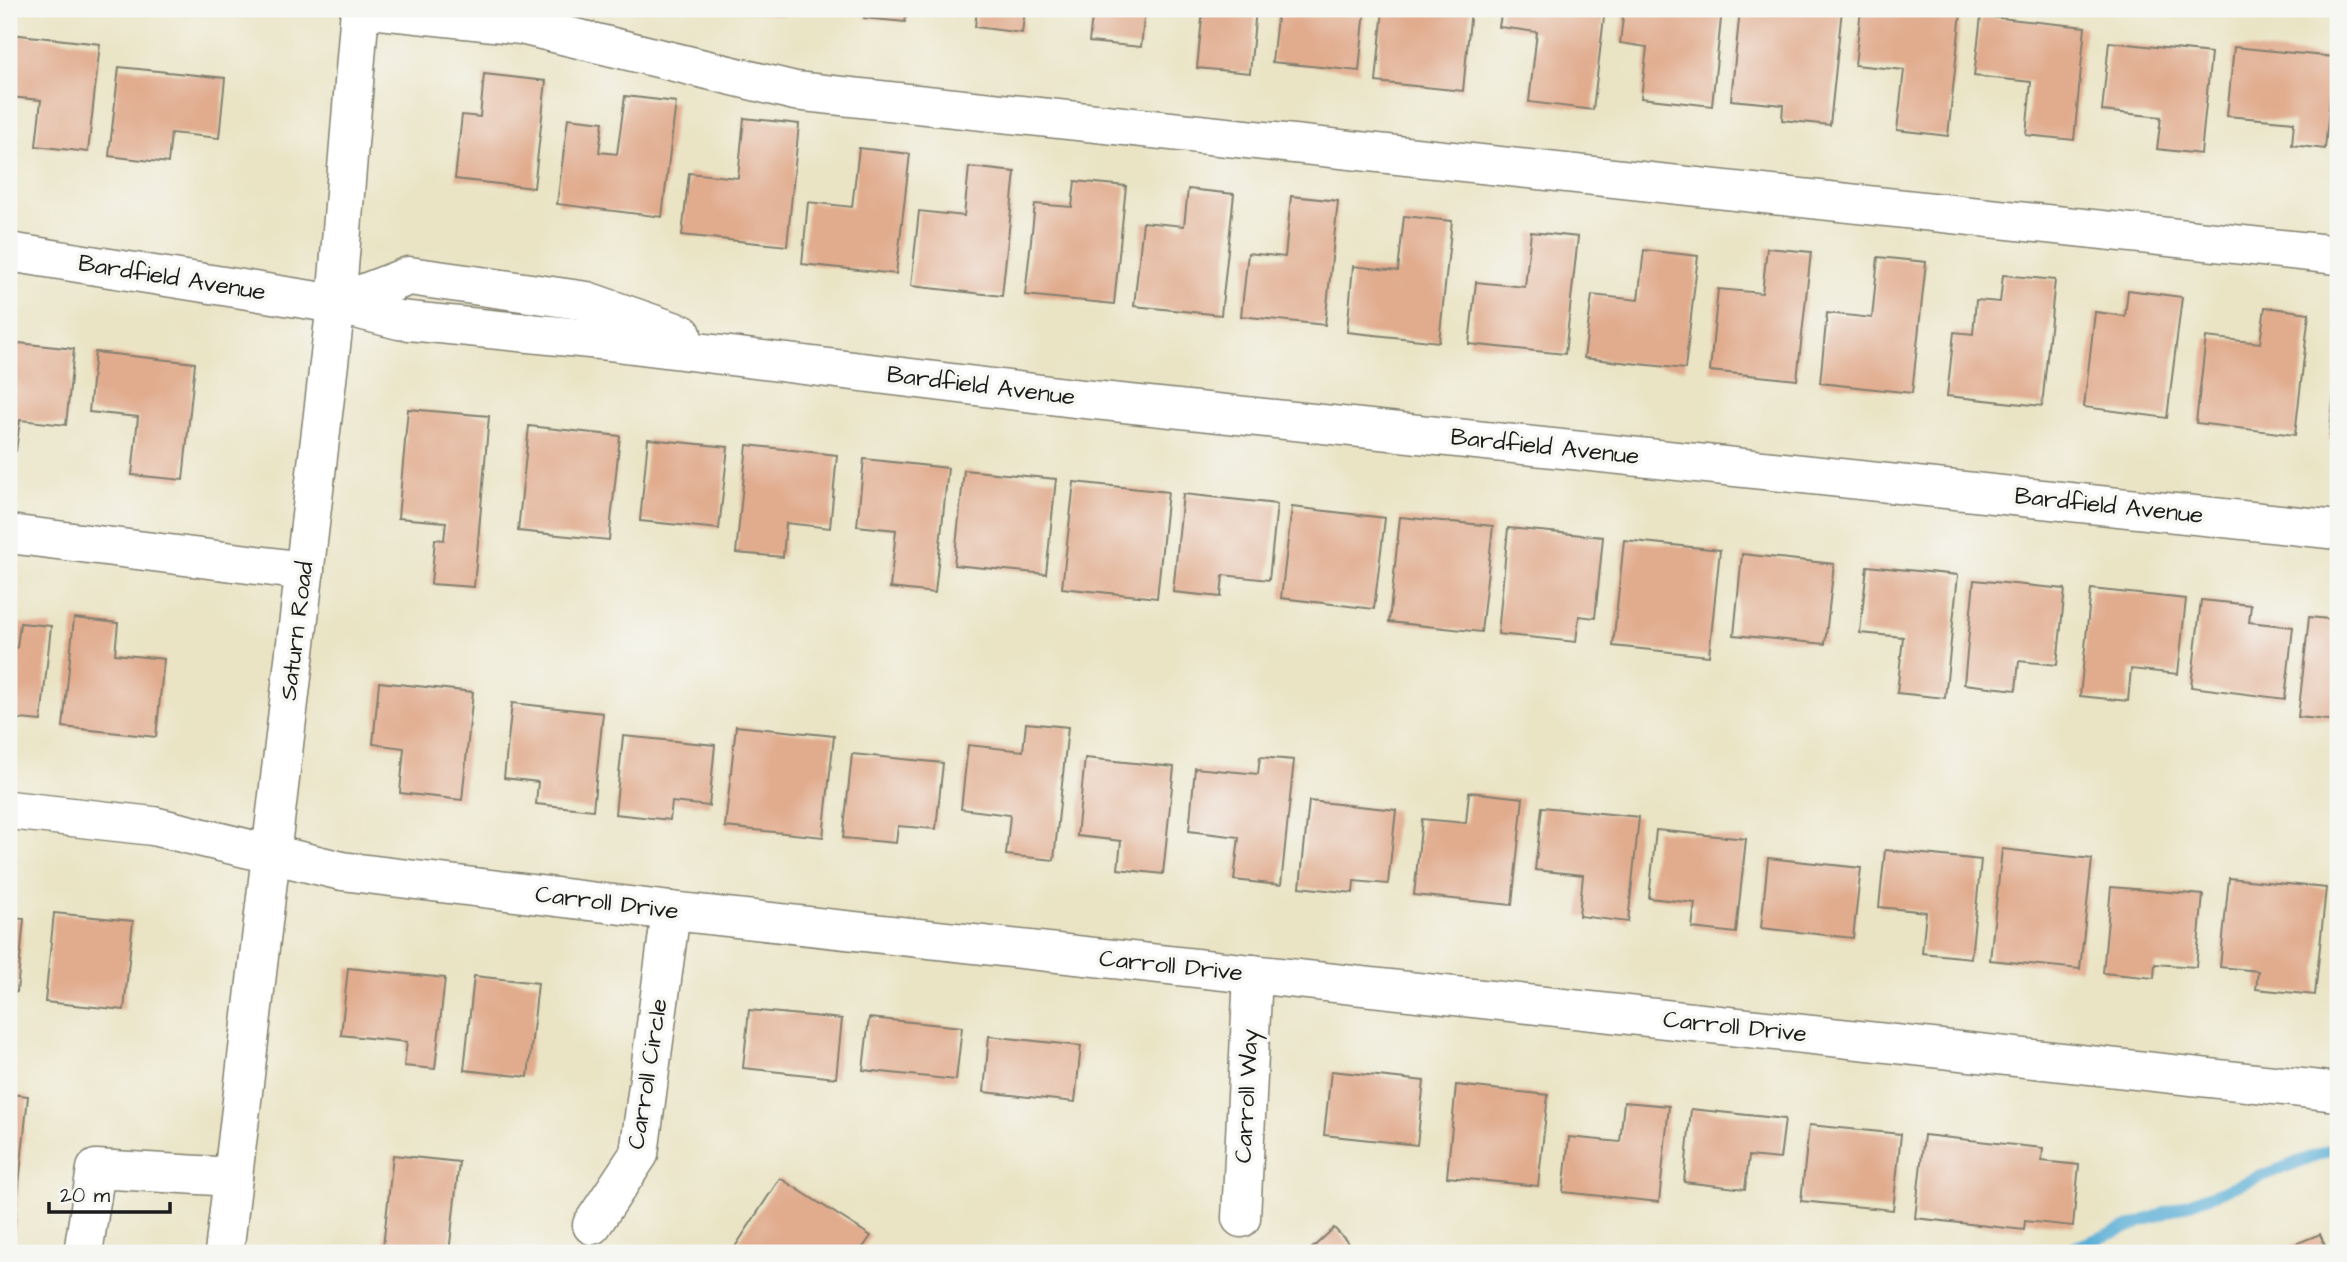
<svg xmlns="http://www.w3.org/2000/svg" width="2347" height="1262" font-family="'Architects Daughter',sans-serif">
	<rect width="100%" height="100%" fill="#f6f6f2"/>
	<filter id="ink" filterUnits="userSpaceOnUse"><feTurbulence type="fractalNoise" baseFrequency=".0143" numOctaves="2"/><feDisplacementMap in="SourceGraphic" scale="14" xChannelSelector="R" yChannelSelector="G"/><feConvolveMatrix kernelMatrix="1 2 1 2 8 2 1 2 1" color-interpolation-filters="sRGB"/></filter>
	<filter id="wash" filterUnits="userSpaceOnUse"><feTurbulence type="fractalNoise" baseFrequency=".00686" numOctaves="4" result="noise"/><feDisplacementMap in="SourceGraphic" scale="28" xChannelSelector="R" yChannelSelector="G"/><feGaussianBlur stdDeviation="1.57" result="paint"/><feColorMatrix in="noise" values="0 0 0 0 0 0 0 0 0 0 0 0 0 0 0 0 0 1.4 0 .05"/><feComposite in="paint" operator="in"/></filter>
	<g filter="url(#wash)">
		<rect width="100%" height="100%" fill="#eae4c5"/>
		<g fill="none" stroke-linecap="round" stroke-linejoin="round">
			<path stroke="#5aaed6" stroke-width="12" d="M2060 1253 2335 1148"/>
		</g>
		<g id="blocks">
			<g fill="#e1ac8e">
				<path d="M737 9H788L787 16 737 11Z"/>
				<path d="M864 9H907L905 22 864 18Z"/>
				<path d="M977 9H1025L1022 33 975 27Z"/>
				<path d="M1093 9H1145L1141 47 1089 42Z"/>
				<path d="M1203 9H1256L1250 73 1197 68Z"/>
				<path d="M1278 9H1365L1359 71 1272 62Z"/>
				<path d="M1383 9H1471L1463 91 1376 82Z"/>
				<path d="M1502 9H1605L1593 110 1529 102 1537 32 1499 27Z"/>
				<path d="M1624 9H1722L1712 106 1641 98 1647 47 1620 43Z"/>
				<path d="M1740 9H1842L1830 125 1782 120 1783 105 1731 100Z"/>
				<path d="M1861 9H1928L1961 12 1948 136 1897 130 1904 70 1855 65Z"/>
				<path d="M1981 16 2085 27 2074 140 2026 135 2031 82 1974 76Z"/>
				<path d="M11 34 100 44 88 152 36 146 41 100 9 97Z"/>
				<path d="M2109 42 2211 53 2201 154 2157 149 2161 117 2102 111Z"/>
				<path d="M2234 47 2334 57 2325 149 2292 145 2294 122 2227 116Z"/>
				<path d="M119 67 225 78 219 138 171 133 168 163 109 156Z"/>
				<path d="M484 74 546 81 534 188 455 179 462 115 480 117Z"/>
				<path d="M625 96 676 102 662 217 557 204 568 118 603 122 599 152 617 154Z"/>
				<path d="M744 118 799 124 787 246 682 235 689 173 738 178Z"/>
				<path d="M859 148 910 154 896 274 802 264 808 202 852 207Z"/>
				<path d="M969 167 1015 172 1002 296 911 286 919 211 964 216Z"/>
				<path d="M1075 181 1126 186 1114 304 1025 295 1035 204 1072 207Z"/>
				<path d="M1188 189 1234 194 1221 315 1134 306 1143 222 1184 226Z"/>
				<path d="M1291 196 1338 201 1325 325 1241 316 1248 253 1285 257Z"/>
				<path d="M1404 216 1452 221 1439 342 1347 332 1353 266 1398 271Z"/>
				<path d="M1531 232 1578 237 1565 354 1469 344 1476 282 1525 287Z"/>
				<path d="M1767 248 1811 252 1797 380 1710 371 1718 289 1762 293Z"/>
				<path d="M1644 250 1698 256 1685 369 1584 358 1592 295 1638 300Z"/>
				<path d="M1878 257 1926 262 1912 393 1820 383 1827 313 1872 318Z"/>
				<path d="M2003 275 2055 280 2042 406 1947 396 1954 332 1973 334 1976 300 2000 302Z"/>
				<path d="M2128 290 2182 297 2167 418 2084 407 2095 312 2125 316Z"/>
				<path d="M2265 307 2309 313 2295 435 2196 423 2206 337 2260 343Z"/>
				<path d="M9 342 74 349 66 425 20 420 16 451 9 450Z"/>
				<path d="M95 352 195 363 183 480 132 475 138 417 89 412Z"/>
				<path d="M2336 371H2338V441L2329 440Z"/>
				<path d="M408 409 489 416 474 587 431 584 435 539 444 540 446 522 398 518Z"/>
				<path d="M529 426 620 436 609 540 518 531Z"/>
				<path d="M648 439 728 447 719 529 640 521Z"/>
				<path d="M747 445 837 455 830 528 786 523 783 557 736 553Z"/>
				<path d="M864 459 948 468 935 593 890 588 896 530 857 526Z"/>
				<path d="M964 470 1056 479 1046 574 954 565Z"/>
				<path d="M1074 482 1168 492 1157 598 1062 588Z"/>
				<path d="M1183 494 1277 504 1269 580 1223 575 1221 597 1173 592Z"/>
				<path d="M1292 507 1385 518 1374 609 1281 598Z"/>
				<path d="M1400 517 1493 526 1481 632 1389 622Z"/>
				<path d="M1508 528 1603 537 1595 618 1579 616 1576 642 1498 634Z"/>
				<path d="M1624 540 1720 550 1709 656 1613 646Z"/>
				<path d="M1742 554 1834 564 1825 644 1734 635Z"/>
				<path d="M1867 566 1958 575 1945 698 1897 693 1903 637 1860 633Z"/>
				<path d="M1974 580 2065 589 2057 665 2019 661 2016 690 1964 684Z"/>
				<path d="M2091 589 2186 599 2178 674 2131 669 2128 701 2080 696Z"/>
				<path d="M2201 600 2251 605 2249 622 2293 627 2285 699 2191 687Z"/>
				<path d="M2309 617 2338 620V721L2298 717Z"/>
				<path d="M74 618 118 623 115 654 164 659 156 737 63 727Z"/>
				<path d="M20 623 51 626 41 721 9 718V647L17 648Z"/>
				<path d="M379 682 473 692 462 800 400 793 404 748 373 744Z"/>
				<path d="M512 703 603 713 593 810 536 804 538 782 504 778Z"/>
				<path d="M1026 723 1068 727 1054 860 1006 855 1010 815 961 809 968 745 1023 751Z"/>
				<path d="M736 726 834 736 823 837 725 827Z"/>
				<path d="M623 736 715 745 709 806 672 802 670 820 615 814Z"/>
				<path d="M852 754 943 763 936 829 898 826 896 843 843 838Z"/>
				<path d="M1260 757 1294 760 1281 885 1234 880 1239 837 1189 831 1195 768 1258 774Z"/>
				<path d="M1085 758 1174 767 1163 874 1118 869 1121 841 1077 836Z"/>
				<path d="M1469 792 1523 798 1512 905 1414 895 1422 819 1466 823Z"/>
				<path d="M1309 801 1396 810 1388 884 1354 881 1353 893 1300 887Z"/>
				<path d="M1542 807 1639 817 1628 922 1579 916 1583 875 1535 870Z"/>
				<path d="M1656 830 1746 839 1736 933 1692 928 1695 903 1649 898Z"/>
				<path d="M2002 849 2092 859 2080 969 1990 960Z"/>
				<path d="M1885 850 1981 860 1971 958 1922 953 1926 912 1879 907Z"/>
				<path d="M1768 858 1861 868 1853 938 1761 928Z"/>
				<path d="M2229 878 2326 888 2315 995 2256 989 2258 971 2220 967Z"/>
				<path d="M2111 887 2203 895 2196 967 2155 964 2154 978 2103 973Z"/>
				<path d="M54 913 133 921 124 1010 45 1002Z"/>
				<path d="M9 918 24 919 17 992 9 991Z"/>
				<path d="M348 968 445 978 435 1069 404 1066 407 1042 341 1035Z"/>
				<path d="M474 976 538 983 528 1077 464 1070Z"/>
				<path d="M749 1010 842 1019 836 1078 743 1068Z"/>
				<path d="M869 1018 962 1027 956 1080 863 1070Z"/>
				<path d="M989 1036 1081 1046 1075 1102 984 1092Z"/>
				<path d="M1331 1071 1424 1081 1417 1145 1324 1135Z"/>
				<path d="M1456 1085 1548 1095 1538 1186 1447 1177Z"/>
				<path d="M9 1094 28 1096 12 1253H9Z"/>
				<path d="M1624 1102 1669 1106 1659 1202 1563 1192 1569 1137 1620 1142Z"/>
				<path d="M1691 1109 1785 1119 1780 1159 1749 1156 1745 1189 1684 1182Z"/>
				<path d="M1809 1125 1901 1134 1893 1210 1801 1201Z"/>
				<path d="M1924 1135 2043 1148 2042 1161 2079 1165 2073 1226 2025 1221 2024 1230 1915 1218Z"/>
				<path d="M393 1155 459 1162 449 1253 383 1247Z"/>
				<path d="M780 1178 871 1236 859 1253H731Z"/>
				<path d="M1334 1228 1358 1253H1307Z"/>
				<path d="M2320 1234 2328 1253H2273Z"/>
			</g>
		</g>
	</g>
	<g filter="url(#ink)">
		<use href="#blocks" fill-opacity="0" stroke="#838070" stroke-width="2"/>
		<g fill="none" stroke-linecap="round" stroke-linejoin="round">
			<defs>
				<g id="minor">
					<path d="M370 9 521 25 795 91 2338 255"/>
					<path d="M9 252 336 304 399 320 600 340 1074 398 2338 530"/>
					<path d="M336 304 409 276 587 301 682 334"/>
					<path d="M9 534 305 571"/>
					<path d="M9 810 153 826 342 871 671 911 2338 1092"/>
					<path d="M1241 1218 1253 974"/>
					<path d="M592 1225 639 1154 671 911"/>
					<path d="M83 1253 96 1169 233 1177"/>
					<path d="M224 1253 336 304 360 9"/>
				</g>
			</defs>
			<use href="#minor" stroke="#838070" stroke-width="41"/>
			<use href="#minor" stroke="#fff" stroke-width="38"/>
		</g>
	</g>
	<g text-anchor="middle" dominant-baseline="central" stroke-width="7" stroke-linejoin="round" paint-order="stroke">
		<g font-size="24" fill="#1c1c1c" stroke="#f6f6f2">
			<text transform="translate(172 278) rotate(9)">Bardfield Avenue</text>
			<text transform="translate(981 386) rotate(7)">Bardfield Avenue</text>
			<text transform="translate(1545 447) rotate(6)">Bardfield Avenue</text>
			<text transform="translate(2109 506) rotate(6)">Bardfield Avenue</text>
			<text transform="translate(297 631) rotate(-83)">Saturn Road</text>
			<text transform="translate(607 903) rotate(7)">Carroll Drive</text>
			<text transform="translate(1171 966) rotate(6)">Carroll Drive</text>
			<text transform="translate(1735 1027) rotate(6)">Carroll Drive</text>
			<text transform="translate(648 1074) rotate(-81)">Carroll Circle</text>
			<text transform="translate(1247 1096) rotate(-87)">Carroll Way</text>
		</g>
	</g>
	<rect width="2347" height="1262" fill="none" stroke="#f6f6f2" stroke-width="35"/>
	<path d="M49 1202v10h121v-10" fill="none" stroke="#1c1c1c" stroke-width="3.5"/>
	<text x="60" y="1202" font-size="21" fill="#1c1c1c" stroke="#f6f6f2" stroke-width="5" paint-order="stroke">20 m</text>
</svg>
